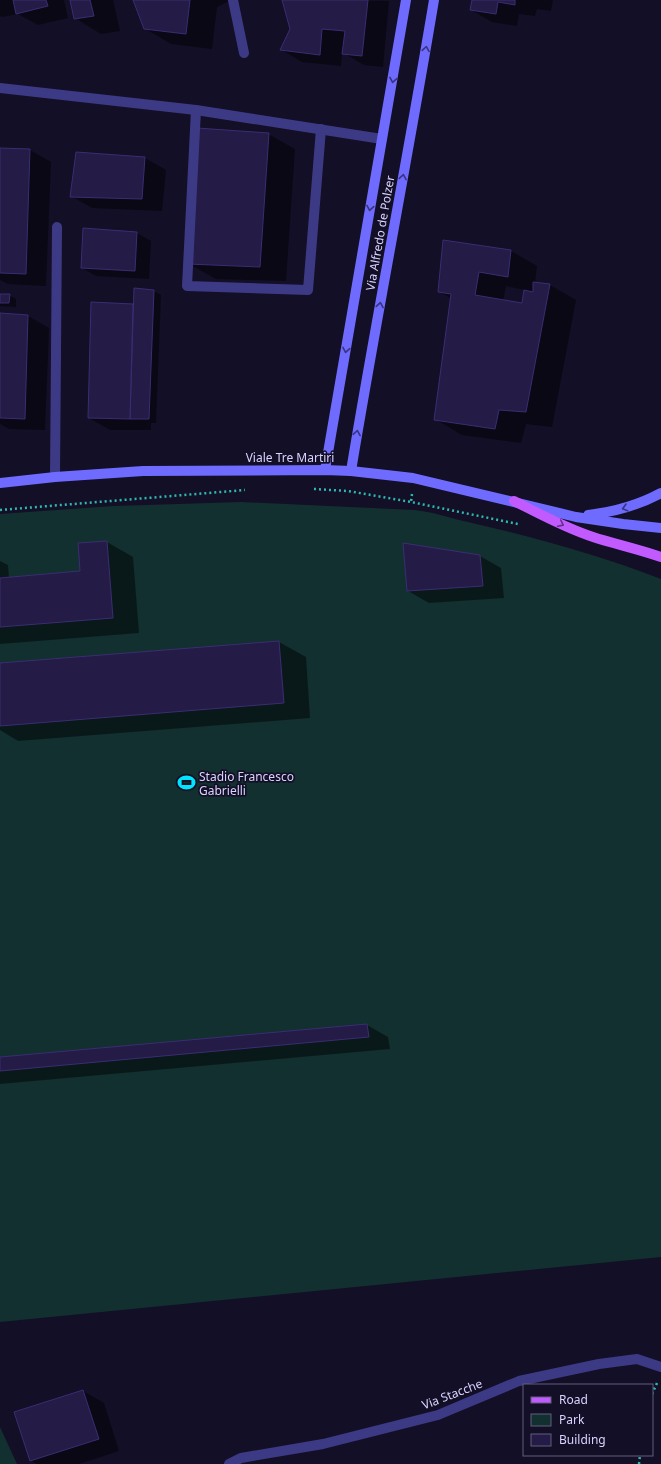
<svg xmlns="http://www.w3.org/2000/svg" width="661" height="1464" font-family="'Noto Sans',sans-serif">
	<rect width="100%" height="100%" fill="#130f26"/>
	<g fill="#12302f">
		<path d="M241 502 415 510C433 512 450 518 468 522 533 537 599 555 661 579V1257L0 1322V514L114 506Z"/>
		<path d="M0 1427 17 1464H0Z"/>
	</g>
	<g fill="#0007" fill-rule="evenodd">
		<path d="M0 0H64L68 18 38 25 18 14 2 17 0 16Z"/>
		<path d="M71 0H113L120 31 101 34 75 18Z"/>
		<path d="M136 0H231L217 7 212 49 171 44 144 28Z"/>
		<path d="M283 0 389 1 383 67 364 65 342 52 341 66 302 62 282 50 291 29Z"/>
		<path d="M473 0H553L551 11 537 9 535 16 519 14 517 26 492 22 471 10Z"/>
		<path d="M268 134 295 149 286 281 216 279 189 264Z"/>
		<path d="M0 149 30 150 51 162 46 286 8 284 0 280Z"/>
		<path d="M77 153 145 158 166 170 162 211 92 208 71 196Z"/>
		<path d="M137 233 151 241 149 279 96 276 82 268Z"/>
		<path d="M511 251 537 266 535 283 550 285 576 300 552 427 526 424 521 443 462 435 435 419 452 299 440 292ZM506 286 525 290 523 304 503 301Z"/>
		<path d="M135 289 154 291 161 295 156 423H151V430H110L89 418 92 303 134 305Z"/>
		<path d="M0 295H9L16 299V307L0 306Z"/>
		<path d="M0 314 28 316 49 328 45 430 9 429 0 424Z"/>
		<path d="M107 542 133 557 139 633 0 644V561L8 565 9 578 81 572Z"/>
		<path d="M480 556 501 568 504 598 429 603 408 591Z"/>
		<path d="M279 642 306 657 310 718 18 741 0 730V664Z"/>
		<path d="M367 1025 388 1037 390 1049 0 1084V1058Z"/>
		<path d="M83 1391 104 1403 119 1451 79 1464H37L31 1461Z"/>
	</g>
	<g fill="#241b47" stroke="#3b2d73">
		<path d="M13 0H46L48 6 16 14Z"/>
		<path d="M70 0H90L94 16 74 19Z"/>
		<path d="M133 0H190L186 34 144 29Z"/>
		<path d="M282 0H368L362 56 342 54 345 31 322 29 320 55 280 50 290 29Z"/>
		<path d="M472 0H515V5L498 2 496 14 470 10Z"/>
		<path d="M197 128 269 133 260 267 188 264Z"/>
		<path d="M0 148 30 149 26 274 0 273Z"/>
		<path d="M76 152 145 157 142 199 70 197Z"/>
		<path d="M83 228 137 232 135 271 81 268Z"/>
		<path d="M443 240 511 250 508 277 479 272 475 295 522 303 524 290 533 292V282L550 284 526 412 499 410 495 429 434 420 451 294 438 292Z"/>
		<path d="M134 288 154 290 149 419H130Z"/>
		<path d="M0 294H10L9 303H0Z"/>
		<path d="M91 302 133 304 130 419 88 418Z"/>
		<path d="M0 313 28 315 25 419 0 418Z"/>
		<path d="M107 541 113 618 0 627V578L80 571 78 543Z"/>
		<path d="M403 543 480 555 483 586 407 591Z"/>
		<path d="M279 641 284 703 0 726V663Z"/>
		<path d="M367 1024 369 1037 0 1071V1057Z"/>
		<path d="M83 1390 99 1439 30 1461 14 1412Z"/>
	</g>
	<g fill="none" stroke-linecap="round" stroke-linejoin="round">
		<g stroke="#2fb8b0" stroke-width="2.5" stroke-dasharray="2 3" stroke-linecap="butt">
			<path d="M314 489 348 491 411 502"/>
			<path d="M412 494 411 502 518 524"/>
			<path d="M0 510 245 490"/>
			<path d="M652 1394 657 1383"/>
			<path d="M639 1464 640 1455"/>
		</g>
		<g stroke="#3d3a85" stroke-width="10">
			<path d="M0 88 196 110 382 139"/>
			<path d="M196 110 187 286 308 290 321 129"/>
		</g>
		<g stroke="#3d3a85" stroke-width="10">
			<path d="M233 0 244 53"/>
			<path d="M55 477 57 227"/>
			<path d="M229 1464 241 1458 323 1444 438 1415 519 1381 599 1364 637 1359 661 1367"/>
		</g>
		<g stroke="#6f6bff" stroke-width="10">
			<path d="M325 470 406 0"/>
			<path d="M351 471C377 314 408 157 434 0"/>
			<path d="M0 483 55 477 143 471 325 470 351 471 413 478 576 517 623 524 661 528"/>
			<path d="M588 515C615 512 637 506 661 493"/>
		</g>
		<path stroke="#c25bff" stroke-width="10" d="M514 501C540 514 565 528 593 537 615 544 638 549 661 557"/>
	</g>
	<defs><path id="oneway-chevron" d="M-2-3.5L2.5 0L-2 3.5" fill="none" stroke-width="1.6" stroke-linecap="round" stroke-linejoin="round"/></defs>
	<g stroke="#38347d">
		<use href="#oneway-chevron" transform="translate(426 49) rotate(-81)"/>
		<use href="#oneway-chevron" transform="translate(393 80) rotate(100)"/>
		<use href="#oneway-chevron" transform="translate(403 177) rotate(-80)"/>
		<use href="#oneway-chevron" transform="translate(370 208) rotate(100)"/>
		<use href="#oneway-chevron" transform="translate(380 305) rotate(-80)"/>
		<use href="#oneway-chevron" transform="translate(346 350) rotate(100)"/>
		<use href="#oneway-chevron" transform="translate(357 433) rotate(-81)"/>
		<use href="#oneway-chevron" transform="translate(625 508) rotate(165)"/>
	</g>
	<use stroke="#623188" href="#oneway-chevron" transform="translate(561 524) rotate(26)"/>
	<defs>
		<symbol id="stadium-bare" viewBox="-9 -9 18 18"><path d="M0-5a6.5 5 0 1 0 0 10a6.5 5 0 1 0 0-10ZM-3.5-1.8h7v3.6h-7Z" fill="#00e5ff" stroke="#130f26" stroke-width="2.5" paint-order="stroke"/></symbol>
	</defs>
	<g fill-rule="evenodd">
		<use href="#stadium-bare" x="174" y="770" width="25" height="25"/>
	</g>
	<g text-anchor="middle" dominant-baseline="central" stroke-width="3.5" stroke-linejoin="round" paint-order="stroke">
		<g font-size="12" fill="#d9d4ff" stroke="#130f26">
			<text transform="translate(380 233) rotate(-80)">Via Alfredo de Polzer</text>
			<text x="290" y="457">Viale Tre Martiri</text>
			<text transform="translate(452 1394) rotate(-21)">Via Stacche</text>
		</g>
		<g font-size="12" fill="#d9d4ff" stroke="#130f26" text-anchor="start">
			<text x="199" y="776">Stadio Francesco<tspan x="199" dy="14">Gabrielli</tspan></text>
		</g>
	</g>
	<rect x="523" y="1384" width="130" height="72" fill="#130f26" stroke="#625e7d"/>
	<rect x="531" y="1397" width="20" height="6" fill="#c25bff" stroke="#625e7d"/>
	<text x="559" y="1404" font-size="12" fill="#d9d4ff">Road</text>
	<rect x="531" y="1414" width="20" height="12" fill="#12302f" stroke="#625e7d"/>
	<text x="559" y="1424" font-size="12" fill="#d9d4ff">Park</text>
	<rect x="531" y="1434" width="20" height="12" fill="#241b47" stroke="#625e7d"/>
	<text x="559" y="1444" font-size="12" fill="#d9d4ff">Building</text>
</svg>
